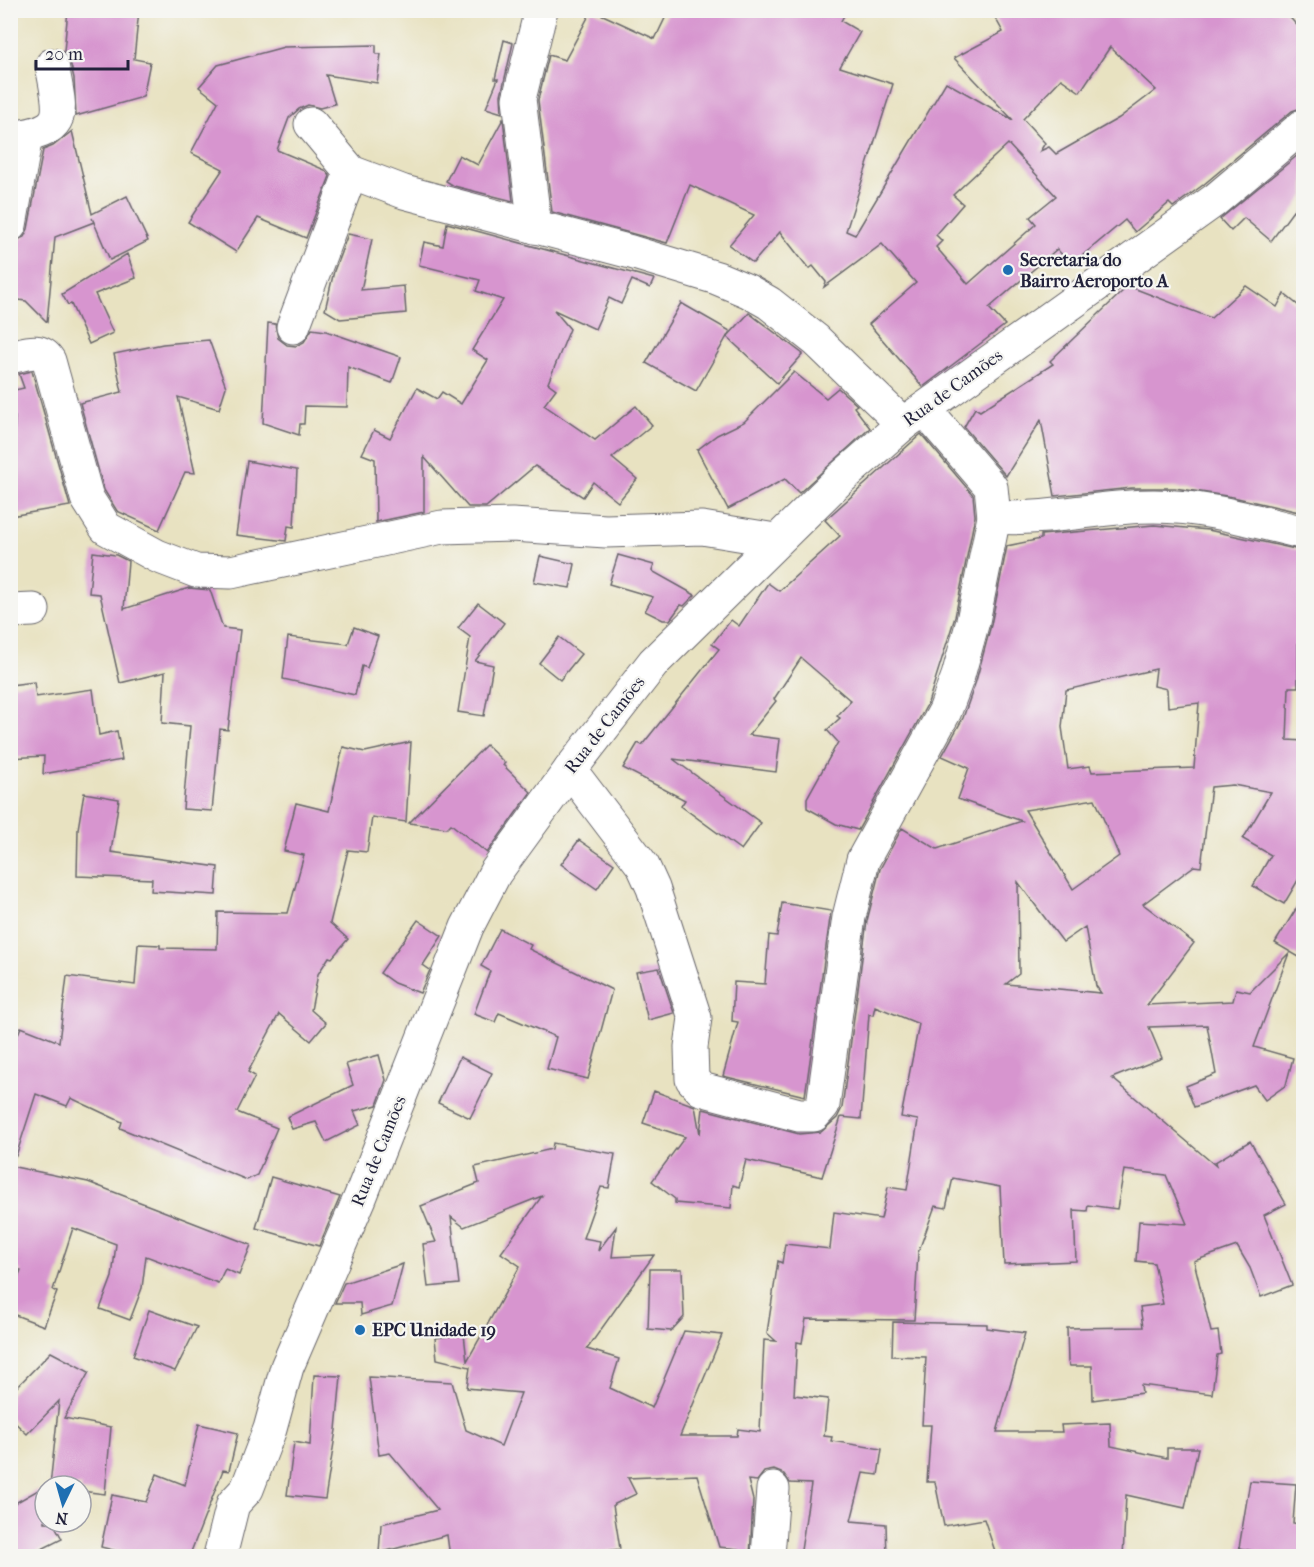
<svg xmlns="http://www.w3.org/2000/svg" width="1314" height="1567" font-family="'IM FELL French Canon',serif">
	<rect width="100%" height="100%" fill="#f6f6f2"/>
	<filter id="ink" filterUnits="userSpaceOnUse"><feTurbulence type="fractalNoise" baseFrequency=".0167" numOctaves="2"/><feDisplacementMap in="SourceGraphic" scale="12" xChannelSelector="R" yChannelSelector="G"/><feConvolveMatrix kernelMatrix="1 2 1 2 8 2 1 2 1" color-interpolation-filters="sRGB"/></filter>
	<filter id="wash" filterUnits="userSpaceOnUse"><feTurbulence type="fractalNoise" baseFrequency=".008" numOctaves="4" result="noise"/><feDisplacementMap in="SourceGraphic" scale="24" xChannelSelector="R" yChannelSelector="G"/><feGaussianBlur stdDeviation="1.35" result="paint"/><feColorMatrix in="noise" values="0 0 0 0 0 0 0 0 0 0 0 0 0 0 0 0 0 1.4 0 .05"/><feComposite in="paint" operator="in"/></filter>
	<g filter="url(#wash)">
		<rect width="100%" height="100%" fill="#e8e2c1"/>
		<g id="blocks">
			<g fill="#d795cf" fill-rule="evenodd">
				<path d="M68 10H139L134 59 150 62 143 97 76 116 74 78 70 61 64 51Z"/>
				<path d="M592 10 655 39 669 10H847L841 21 860 32 840 67 893 84 846 231 855 235 946 82 1013 120 954 58 1003 32 991 10H1283L1304 33V107L1292 111 1203 185 1173 207 1169 203 1135 232 1125 220 1071 265 1057 249 989 308 1005 325 923 387 869 324 916 283 882 244 824 287 826 282 813 266 809 269 780 232 753 263 729 245 754 215 690 185 667 243 552 212 538 100 549 55 565 60ZM1110 47 1156 90 1119 118 1056 154 1049 147 1040 151 1045 143 1023 119 1061 79 1080 92ZM1008 144 1056 196 1030 217 1036 224 968 284 936 247 942 241 936 235 963 204 953 195Z"/>
				<path d="M504 40 513 43 501 95 502 113 486 108 498 79H495Z"/>
				<path d="M376 45V54H381L377 83 326 75 335 104 320 108 308 105 299 109 289 118 277 150 325 170 330 176 306 238 258 218 236 252 188 222 223 169 191 153 218 102 199 87 218 65 284 47Z"/>
				<path d="M503 119 513 201 454 186 446 181 459 155 478 165Z"/>
				<path d="M72 131 92 214 127 196 148 241 110 260 92 218 94 222 55 237 47 322 26 301 10 299V243L24 237 28 229 43 150 53 146Z"/>
				<path d="M1304 150V196L1271 241 1244 218 1231 231 1220 219Z"/>
				<path d="M447 223 654 279 650 288 632 280 621 304 609 298 595 329 554 310 570 329 548 383 556 389 544 405 595 440 636 406 652 425 612 458 637 479 618 502 593 482 583 497 535 466 486 507H468L424 457V512L376 522 375 459 362 454 374 430 390 438 417 388 437 399 442 392 461 404 488 360 472 350 503 300 476 291 480 280 419 265 424 242 443 246Z"/>
				<path d="M348 234 372 239 361 290 404 286 406 313 340 319 325 310 334 271Z"/>
				<path d="M127 254 136 278 95 294 113 333 89 344 71 304 68 305 62 294Z"/>
				<path d="M1128 286 1211 318 1246 286 1277 307 1284 294 1304 310V499L1299 512 1233 497 1175 488H1132L1055 496 1041 420 1006 476 964 427 975 408 980 411 1053 364 1050 361Z"/>
				<path d="M681 303 730 331 696 391 646 363Z"/>
				<path d="M749 313 803 354 777 383 727 337Z"/>
				<path d="M268 323 275 324 278 338 287 345 296 346 304 342 312 329 326 331 401 357 392 383 348 367 347 407 305 406 304 424H300L299 435 263 423Z"/>
				<path d="M209 340 226 387 219 409 178 397 195 473 185 472 159 530 117 511 104 490 80 403 122 392 114 354 163 344Z"/>
				<path d="M32 371 70 506 10 516 15 417H10V391L24 388 19 374Z"/>
				<path d="M794 372 826 398 838 388 857 405 854 407 870 428 799 493 785 479 728 509 697 450 717 435 744 422Z"/>
				<path d="M921 434 973 495 975 516 955 617 928 703 858 830 836 824 807 808V798L838 742 827 730 840 718 837 716 851 701 801 658 774 699 776 701 749 735 780 739 776 772 673 759 761 823 741 850 681 806 685 800 623 768 638 743 642 745 719 649 712 644 731 620 739 626 768 583 779 591 840 536 825 520Z"/>
				<path d="M247 461 297 470 294 527 288 526 286 541 236 535Z"/>
				<path d="M1154 525 1208 530 1304 551V628H1298V687H1289L1287 740 1304 741V870L1284 904 1253 886 1271 855 1243 839 1271 792 1233 785 1211 787 1201 867 1194 866 1143 904 1194 943 1147 1005 1233 1001 1236 989 1250 992 1289 953 1254 1047 1293 1058 1286 1085 1265 1100 1254 1085 1194 1107 1186 1086 1216 1074 1207 1025 1149 1027 1162 1058 1112 1078 1216 1166 1215 1162 1250 1141 1286 1204 1264 1215 1292 1285 1261 1297 1250 1268 1237 1246 1194 1261 1211 1332 1218 1331 1221 1354 1217 1355 1212 1394 1141 1385 1142 1393 1093 1400 1092 1366H1070L1068 1362 1067 1328 1143 1327 1140 1307 1163 1304 1154 1263 1136 1261 1139 1221 1187 1224 1166 1175 1124 1170 1117 1209 1088 1205 1087 1211 1074 1210 1076 1261 1004 1264 1000 1187 953 1178 946 1208 935 1206 918 1253 914 1320 806 1319 802 1343 797 1342 794 1395 828 1399 824 1436 832 1437 831 1441 882 1449 878 1475 863 1473 851 1521 886 1524 887 1557H800L811 1484 790 1483 784 1474 774 1470 764 1472 757 1481 748 1480 753 1500 750 1557H738V1549L719 1547 697 1475 628 1478 636 1494 613 1505 620 1549 582 1555 581 1551 497 1557H450L447 1535 379 1553 381 1524 438 1510 390 1453 379 1455 369 1377 452 1382 466 1430 501 1446 521 1393 467 1388 470 1367 437 1359 435 1338 464 1334 467 1361 520 1266 501 1253 542 1196 464 1227 451 1217 459 1284 428 1287 423 1244 436 1242 421 1206 479 1183 475 1167 552 1149 553 1143 615 1154 609 1188 601 1187 583 1238 600 1241 598 1251 616 1227 612 1257 654 1255 587 1349 619 1359 610 1388 652 1408 684 1331 722 1335 680 1436H737L738 1429 760 1432 764 1340 776 1341 767 1333 778 1261 782 1263 785 1244 830 1249 834 1212 881 1219 888 1187 907 1190 918 1120 901 1117 919 1024 875 1006 873 1015 869 1014 861 1119 841 1117 822 1177 746 1160 739 1187 733 1185 731 1208 675 1203V1199L652 1181 685 1137 643 1123 654 1091 695 1106 700 1134 703 1109 799 1134 821 1132 837 1118 842 1108 867 921 880 869 902 828 937 849 1022 821 958 799 969 768 942 756 963 718 976 681 991 625 1007 546 1041 539V535ZM1156 669 1154 686 1167 689 1168 707 1199 703 1194 768 1092 772 1090 766 1068 769 1062 727 1066 690ZM1095 799 1119 856 1073 889 1025 810ZM1018 882 1063 942 1085 927 1096 986 1101 993 1006 984 1019 974Z"/>
				<path d="M93 552 116 555 128 561 124 609 189 588 210 590 223 628 240 630 228 730 220 729 212 811 183 809 190 726 162 723 165 672 120 683 100 594 89 593Z"/>
				<path d="M618 555 654 565 652 571 695 595 684 606 681 605 670 620H663L645 611 653 597 609 584Z"/>
				<path d="M540 556 575 564 570 588 534 582Z"/>
				<path d="M478 603 504 623 475 661 493 665 484 716 458 712 470 637 458 628Z"/>
				<path d="M354 627 378 636 367 668 362 666 355 695 283 679 288 637 348 644Z"/>
				<path d="M559 637 581 654 560 680 539 663Z"/>
				<path d="M34 682 36 697 93 689 99 735 117 731 122 760 43 774 44 756 10 758V685Z"/>
				<path d="M411 742 406 822 372 817 367 852 348 850 330 923 348 939 332 958 329 957 318 974 311 1010 326 1023 311 1041 279 1014 248 1072 255 1076 237 1112 277 1128 257 1175 247 1180 120 1128 122 1122 71 1098 67 1106 36 1094 16 1156 10 1155V1053L21 1027 59 1042 67 976 135 985 138 944 160 945V948L217 949 218 912 288 913 304 855 284 851 296 803 329 811 343 747 365 752Z"/>
				<path d="M486 745 505 763 503 765 531 792 487 853 451 824 447 828 409 823Z"/>
				<path d="M84 793 119 799 111 852 218 867 216 895 151 891 152 879 77 876 78 829Z"/>
				<path d="M579 840 614 864 597 889 561 864Z"/>
				<path d="M1304 896V960L1275 943Z"/>
				<path d="M782 903 831 911 805 1096 723 1076 738 1022 732 1021 734 982 765 984 769 935 777 936Z"/>
				<path d="M418 920 442 936 423 965 430 970 420 993 394 983 380 973Z"/>
				<path d="M500 929 531 945 529 949 612 990 588 1079 547 1069 556 1037 499 1013 495 1022 474 1014 490 971 481 966Z"/>
				<path d="M659 968 674 1013 648 1020 636 972Z"/>
				<path d="M379 1055 386 1080 377 1105 354 1111 360 1125 326 1142 316 1122 292 1129 287 1117 353 1085 346 1064Z"/>
				<path d="M460 1057 492 1073 470 1118 438 1103Z"/>
				<path d="M10 1166 88 1182 251 1245 239 1275 225 1269 218 1283 146 1256 142 1288 130 1320 100 1309 112 1277 116 1244 73 1228 53 1290 57 1292 44 1326 10 1313V1297L21 1270 10 1268Z"/>
				<path d="M271 1177 340 1197 319 1246 256 1228Z"/>
				<path d="M403 1264 392 1306 361 1315 360 1303H335L344 1283Z"/>
				<path d="M650 1269H682L684 1317 671 1331 648 1329Z"/>
				<path d="M149 1310 197 1327 175 1371 133 1356Z"/>
				<path d="M893 1322 987 1324V1328L1025 1333 997 1432H1062L1061 1425 1110 1423 1111 1446 1167 1458V1448H1198L1185 1508 1126 1495 1123 1557H997L984 1519 944 1526 935 1482H927L931 1425H922L926 1357 892 1356Z"/>
				<path d="M51 1352 89 1372 64 1418 111 1427 105 1494 81 1491V1486H50L59 1401 27 1434 10 1418V1394Z"/>
				<path d="M314 1375 341 1376 336 1430 325 1499 287 1495 294 1442 310 1445Z"/>
				<path d="M199 1424 238 1433 229 1471 223 1470 189 1557H140L101 1547 112 1495 146 1502 157 1474 185 1485Z"/>
				<path d="M1250 1481 1296 1484 1293 1523 1304 1525V1557H1283L1239 1548Z"/>
				<path d="M38 1490 45 1505V1522H53L62 1539 26 1557H10V1506Z"/>
			</g>
		</g>
	</g>
	<g filter="url(#ink)">
		<use href="#blocks" fill-opacity="0" stroke="#67656a" stroke-width="1.5"/>
		<g fill="none" stroke-linecap="round" stroke-linejoin="round">
			<defs>
				<g id="minor">
					<path d="M311 124 351 172 404 192 631 252 717 278 748 291 769 303 816 340 903 424"/>
					<path d="M10 138C70 130 61 114 52 65"/>
					<path d="M10 225 26 136"/>
					<path d="M535 227 519 99 541 10"/>
					<path d="M293 327 351 172"/>
					<path d="M10 357C25 354 40 346 49 361L87 498 106 528 157 556 196 571 231 572 442 527 512 525 606 531 702 528 775 540"/>
					<path d="M994 517C1048 521 1100 506 1154 506 1205 506 1255 521 1304 533"/>
					<path d="M10 611 33 610"/>
					<path d="M570 770 643 866 653 888 695 1018 691 1047 692 1079 701 1089 799 1115H814L823 1105 849 917 863 860 945 711 958 676 973 621 994 517 991 487 924 409"/>
					<path d="M220 1556 233 1504 247 1489 270 1429 287 1367 360 1198 467 927 495 873 570 770 654 662 840 479 903 424 1215 200 1304 125"/>
					<path d="M768 1556 773 1489"/>
				</g>
			</defs>
			<use href="#minor" stroke="#67656a" stroke-width="35"/>
			<use href="#minor" stroke="#fff" stroke-width="33"/>
		</g>
	</g>
	<g fill="#1f6fb2" stroke="#f6f6f2" stroke-width="2">
		<circle cx="1008" cy="270" r="6"/>
		<circle cx="360" cy="1330" r="6"/>
	</g>
	<g text-anchor="middle" dominant-baseline="central" stroke-width="4.5" stroke-linejoin="round" paint-order="stroke">
		<g font-size="18" font-weight="bold" fill="#22223b" stroke="#f6f6f2" text-anchor="start">
			<text x="1020" y="260">Secretaria do<tspan x="1020" dy="21">Bairro Aeroporto A</tspan></text>
			<text x="372" y="1330">EPC Unidade 19</text>
		</g>
		<g font-size="18" fill="#22223b" stroke="#f6f6f2">
			<text transform="translate(953 388) rotate(-36)">Rua de Camões</text>
			<text transform="translate(605 725) rotate(-52)">Rua de Camões</text>
			<text transform="translate(379 1151) rotate(-68)">Rua de Camões</text>
		</g>
	</g>
	<rect width="1314" height="1567" fill="none" stroke="#f6f6f2" stroke-width="36"/>
	<g transform="translate(63 1504) rotate(185)"><circle r="28" fill="#f6f6f2" stroke="#a1a1a9" stroke-width="1.5"/>
	<path d="M0-4.5L10 22L0 15L-10 22Z" fill="#1f6fb2"/>
	<text y="-9" font-size="16" font-weight="bold" text-anchor="middle" fill="#22223b">N</text>
	</g>
	<path d="M36 60v9h92v-9" fill="none" stroke="#22223b" stroke-width="3"/>
	<text x="45" y="60" font-size="18" fill="#22223b" stroke="#f6f6f2" stroke-width="4.5" paint-order="stroke">20 m</text>
</svg>
